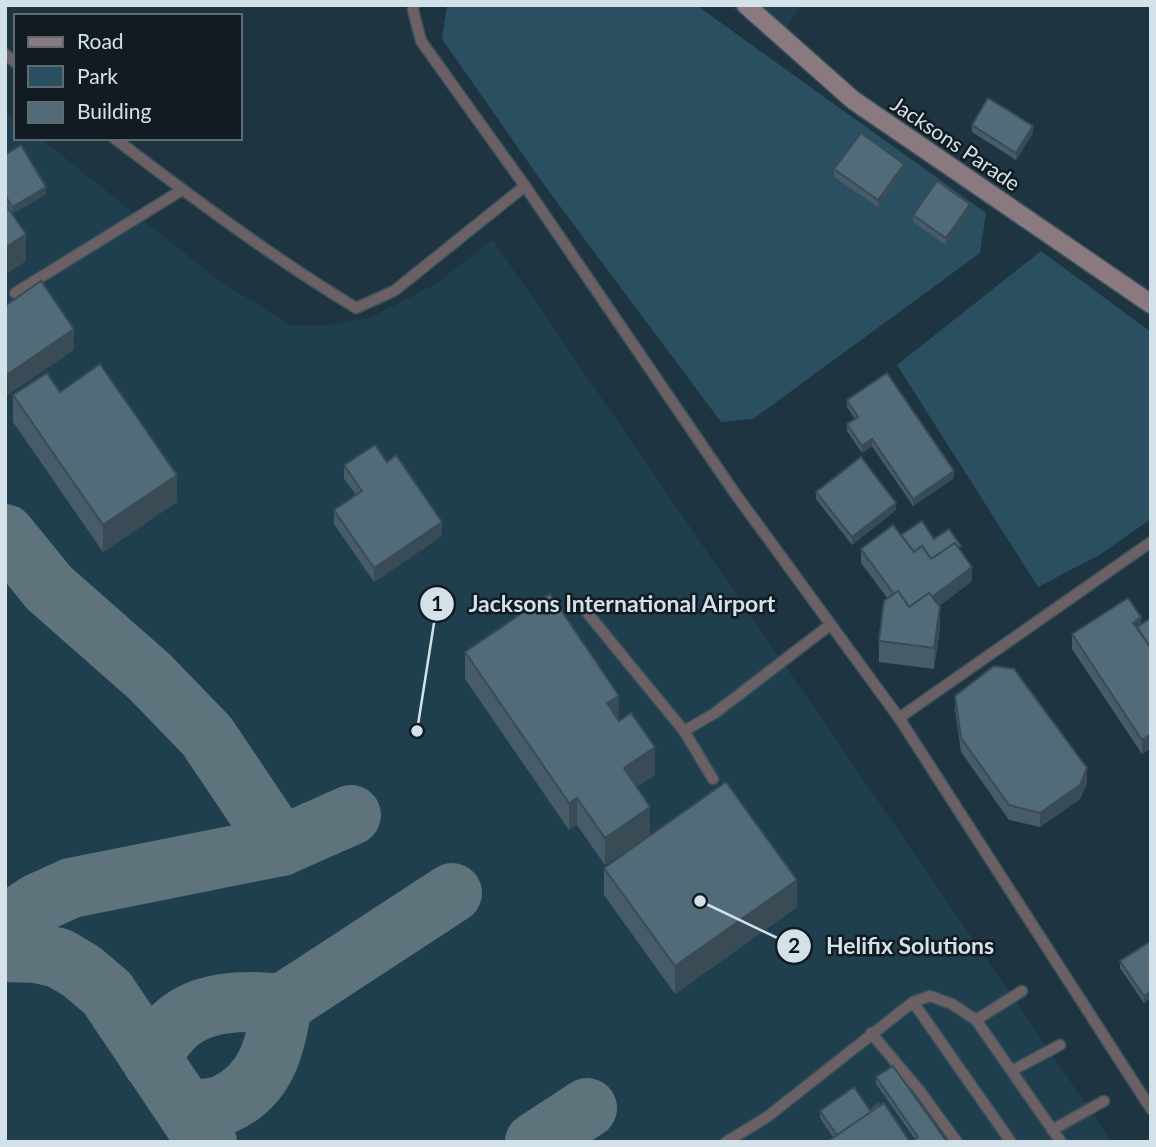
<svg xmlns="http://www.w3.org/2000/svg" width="1156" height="1147" font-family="Lato,sans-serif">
	<rect width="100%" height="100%" fill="#1e3541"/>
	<g fill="#1f3f4e">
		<path d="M728 5H802L775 43Z"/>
		<path d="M5 111 16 119V138H40L217 279 290 325 324 326 369 318 434 285 493 240 1112 1142H5Z"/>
	</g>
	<g fill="#2a4f61">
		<path d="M447 5H696L986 213 980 253 753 419 721 422 542 182 442 39Z"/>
		<path d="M1041 251 1151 332V519L1101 554 1038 587 897 365Z"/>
	</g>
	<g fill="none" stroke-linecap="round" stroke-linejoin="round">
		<g stroke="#5f737d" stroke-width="60">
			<path d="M5 534 49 588 150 677 207 736 281 846"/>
			<path d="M5 925 38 903 71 888 281 846 351 815"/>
			<path d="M5 952 36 953 59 958 81 971 107 993 207 1142"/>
			<path d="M152 1061C173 1002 228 998 282 1004"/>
			<path d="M187 1111C199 1109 214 1109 225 1104 267 1085 276 1045 282 1004L452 893"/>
			<path d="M535 1142 587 1108"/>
		</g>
		<defs>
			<g id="lane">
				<path d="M414 5 413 10 421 41 525 186 734 492 899 718 1151 1109"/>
				<path d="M5 54 16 63"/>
				<path d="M114 138C193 198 272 257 356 308L394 291 525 186"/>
				<path d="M15 293 182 190"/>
				<path d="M580 604 684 731 713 779"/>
				<path d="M899 718 1151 542"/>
				<path d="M684 731 715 713 830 625"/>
				<path d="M913 1002 1011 1142"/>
				<path d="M976 1020 1022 991"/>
				<path d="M871 1033 919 1090 957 1142"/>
				<path d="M1013 1070 1060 1045"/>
				<path d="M1052 1130 1104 1101"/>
				<path d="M726 1142 767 1117 913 1002 930 996 952 1004 976 1020 1061 1142"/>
			</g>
			<path id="secondary" d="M746 5 853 100 1151 304"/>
		</defs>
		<use href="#lane" stroke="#3b515c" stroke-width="13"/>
		<use href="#secondary" stroke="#3b515c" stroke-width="21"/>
		<use href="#lane" stroke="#6b6064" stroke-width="10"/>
		<use href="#secondary" stroke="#8b7980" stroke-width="18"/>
	</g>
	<g fill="#475c68">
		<path d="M972 125 1033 133 1016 160 972 132Z"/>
		<path d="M5 155 46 194 12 214 5 202Z"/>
		<path d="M834 169 904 171 878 207 834 177Z"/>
		<path d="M970 211 946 245 913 222V215Z"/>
		<path d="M60 392 177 502 103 552 13 422V395Z"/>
		<path d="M847 400 954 478 913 506 872 446 862 453 847 431V424L855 419 847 407Z"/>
		<path d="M344 465 442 536 374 582 334 524V510L356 495 344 479Z"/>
		<path d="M816 492 896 510 852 545 816 499Z"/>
		<path d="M901 535 934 539 961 552 972 581 939 606 940 628 934 669 879 662V641L888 599 861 563V549Z"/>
		<path d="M1151 618V748L1142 754 1072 649V634L1141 624Z"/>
		<path d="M465 652 619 696V721L655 775 636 787 605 865 577 825 569 830 465 679Z"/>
		<path d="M955 696 1087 783 1080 799 1040 827 1009 820 961 752 955 710Z"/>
		<path d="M604 868 797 907 675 994 604 895Z"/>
		<path d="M1151 941 1144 1003 1120 968V961Z"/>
		<path d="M876 1077 947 1142 915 1139 876 1084Z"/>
		<path d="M870 1110 833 1137 820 1118V1111Z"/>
	</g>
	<g fill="#394b55">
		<path d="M1033 126V133L1016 160V153Z"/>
		<path d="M904 164V171L878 207V200Z"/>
		<path d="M46 187V194L12 214V207Z"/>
		<path d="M970 204V211L946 245V238Z"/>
		<path d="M26 234V261L5 275V248Z"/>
		<path d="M74 329V350L5 397V376Z"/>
		<path d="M872 439V446L862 453V446Z"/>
		<path d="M954 471V478L913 506V499Z"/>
		<path d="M177 475V502L103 552V525Z"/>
		<path d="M896 503V510L852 545V537Z"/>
		<path d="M442 522V536L374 582V568Z"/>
		<path d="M972 567V581L909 628V614Z"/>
		<path d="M940 607V628L934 669V648Z"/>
		<path d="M1141 617V631L1137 635 1133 623Z"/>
		<path d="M619 696V723L607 703Z"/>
		<path d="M1151 734V748L1142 754V740Z"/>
		<path d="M655 747V775L624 796V768Z"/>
		<path d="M1087 768V783L1080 799 1040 827V813Z"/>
		<path d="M577 798V825L569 830V803Z"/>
		<path d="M650 807V835L605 865V838Z"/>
		<path d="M797 880V907L675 994V966Z"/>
		<path d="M1151 991V998L1144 1003V996Z"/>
	</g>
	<g fill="#526b79" stroke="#394b55" stroke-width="2">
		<path d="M988 98 1033 126 1016 153 972 125Z"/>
		<path d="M861 133 904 164 878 200 834 169Z"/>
		<path d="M21 145 46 187 12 207 5 195V155Z"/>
		<path d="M937 181 970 204 946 238 913 215Z"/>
		<path d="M5 204 26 234 5 248Z"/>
		<path d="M41 281 74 329 5 376V306Z"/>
		<path d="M100 364 177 475 103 525 13 395 47 373 60 392Z"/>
		<path d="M887 373 954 471 913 499 872 439 862 446 847 424 858 417 847 400Z"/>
		<path d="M375 445 387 462 396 455 442 522 374 568 334 510 362 491 344 465Z"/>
		<path d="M861 457 896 503 852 537 816 492Z"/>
		<path d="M922 521 934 539 949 529 961 546 958 548 955 543 931 559 922 546 914 552 901 535Z"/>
		<path d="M893 525 914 552 922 546 931 559 955 543 972 567 932 597 929 593 909 607 898 591 894 594 861 549Z"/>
		<path d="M898 591 909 607 929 593 940 607 934 648 879 641 884 601Z"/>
		<path d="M550 594 619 696 607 703 619 721 631 713 655 747 624 768 650 807 605 838 577 798 569 803 465 652Z"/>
		<path d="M1128 598 1141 617 1133 623 1151 648V734L1142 740 1072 634Z"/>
		<path d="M1151 618V648L1137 627Z"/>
		<path d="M994 666 1014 669 1087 768 1080 785 1040 813 1009 805 961 738 955 696Z"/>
		<path d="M726 782 797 880 675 966 604 868Z"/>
		<path d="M1151 941V991L1144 996 1120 961Z"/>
		<path d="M893 1066 947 1142H911L918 1137 876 1077Z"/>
		<path d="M854 1087 870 1110 879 1103 881 1106 837 1135 820 1111Z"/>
		<path d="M884 1103 910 1142H827Z"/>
	</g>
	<g text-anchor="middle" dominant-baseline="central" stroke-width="5" stroke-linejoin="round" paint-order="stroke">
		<g font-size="21" fill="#d3e1e8" stroke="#111b21">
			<text transform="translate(956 143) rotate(34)">Jacksons Parade</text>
		</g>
	</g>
	<path fill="none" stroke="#d3e1e8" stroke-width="2.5" d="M417 731L437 604M700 901L794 946"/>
	<g fill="#d3e1e8" stroke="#111b21" stroke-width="2.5">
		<circle cx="417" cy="731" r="7"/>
		<circle cx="700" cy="901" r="7"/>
		<circle cx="437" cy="604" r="18"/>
		<circle cx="794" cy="946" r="18"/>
	</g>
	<g font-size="21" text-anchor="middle" font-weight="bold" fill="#111">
		<text x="437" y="611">1</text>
		<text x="794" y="953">2</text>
	</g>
	<g font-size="23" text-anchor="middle" font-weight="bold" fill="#d3e1e8" stroke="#111b21" stroke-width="5" stroke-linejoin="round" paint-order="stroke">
		<text x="622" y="612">Jacksons International Airport</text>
		<text x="910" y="954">Helifix Solutions</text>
	</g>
	<rect width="1156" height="1147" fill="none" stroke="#d3e1e8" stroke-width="14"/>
	<rect x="14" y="14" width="228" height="126" fill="#111b21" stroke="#5f6a71" stroke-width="2"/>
	<rect x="28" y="37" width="35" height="10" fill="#8b7980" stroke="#5f6a71" stroke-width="2"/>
	<text x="77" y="49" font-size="21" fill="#d3e1e8">Road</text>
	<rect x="28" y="66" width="35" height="21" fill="#2a4f61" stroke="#5f6a71" stroke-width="2"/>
	<text x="77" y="84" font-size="21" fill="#d3e1e8">Park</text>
	<rect x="28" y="102" width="35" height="21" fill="#526b79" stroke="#5f6a71" stroke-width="2"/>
	<text x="77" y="119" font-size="21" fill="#d3e1e8">Building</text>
</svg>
